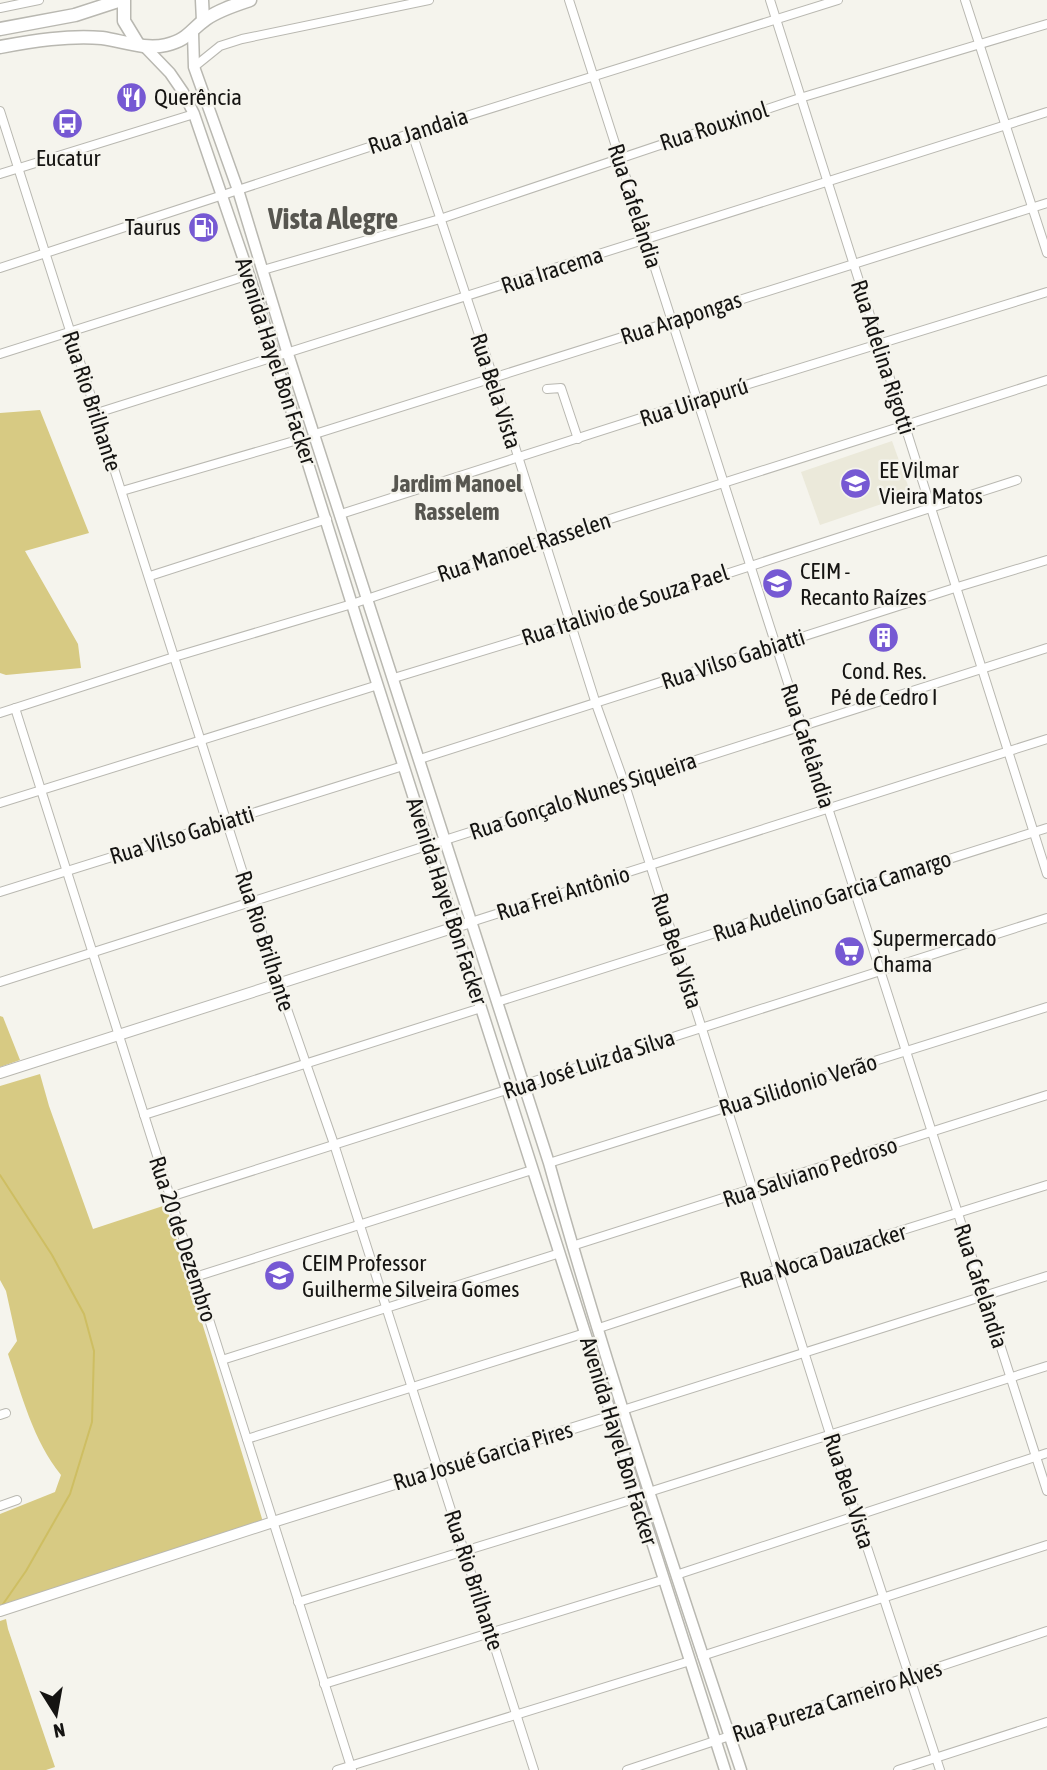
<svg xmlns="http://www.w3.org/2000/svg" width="1047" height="1770" font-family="'Asap Condensed',sans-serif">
	<rect width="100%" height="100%" fill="#f5f4ed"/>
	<path fill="#ebe9da" d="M892 441 911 494 820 525 801 472Z"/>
	<g fill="#d7ca83">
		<path d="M40 410 89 533 25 551 78 644 81 668 6 675 0 673V413Z"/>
		<path d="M0 1016 3 1017 20 1060 0 1067Z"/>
		<path d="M40 1074 49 1106 93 1229 166 1205 263 1522 0 1607V1514L55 1492 61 1475C33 1440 22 1396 8 1354L17 1341 6 1291 0 1280V1086Z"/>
		<path d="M6 1619 8 1629 55 1767 46 1770H0V1621Z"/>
	</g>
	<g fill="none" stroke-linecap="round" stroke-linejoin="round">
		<path stroke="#cebe62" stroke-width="2" d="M0 1175 52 1255 84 1314 94 1351 92 1422 70 1494 26 1571 1 1607"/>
		<defs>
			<g id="minor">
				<path d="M569 0 1047 1491"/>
				<path d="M770 0 1047 874"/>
				<path d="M965 0 1047 253"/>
				<path d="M0 8 39 0"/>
				<path d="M194 67 220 46 242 39 429 0"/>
				<path d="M0 111 278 983 334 1144 534 1770"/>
				<path d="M412 133 493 377 596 704 624 782 830 1434 940 1770"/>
				<path d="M0 174 194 114"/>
				<path d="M0 268 412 133 838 0"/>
				<path d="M263 270 440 219 800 98 1047 24"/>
				<path d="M0 354 249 275"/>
				<path d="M547 389 561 388 578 439"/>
				<path d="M97 413 1047 112"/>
				<path d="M315 434 1047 203"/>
				<path d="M122 491 301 439"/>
				<path d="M341 514 697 400 1047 292"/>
				<path d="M150 576 327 519"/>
				<path d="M394 678 571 624 1017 480"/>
				<path d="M15 708 352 1770"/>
				<path d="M0 713 174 657 352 604 544 540 1047 380"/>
				<path d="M420 759 961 586 1047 560"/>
				<path d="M0 803 378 685"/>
				<path d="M0 892 403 766"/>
				<path d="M471 922 1047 739"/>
				<path d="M0 982 1047 648"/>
				<path d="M497 1002 1047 828"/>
				<path d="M144 1115 481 1008"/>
				<path d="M549 1163 1047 1007"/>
				<path d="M170 1197 1047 918"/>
				<path d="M572 1246 1047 1095"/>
				<path d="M195 1277 532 1170"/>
				<path d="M599 1328 778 1269 1047 1185"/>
				<path d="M222 1360 560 1253"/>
				<path d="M623 1410 1047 1276"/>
				<path d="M0 1415 6 1413"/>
				<path d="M247 1439 585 1333"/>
				<path d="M0 1506 17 1500"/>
				<path d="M676 1575 1047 1453"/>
				<path d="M298 1602 637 1498 649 1492 1047 1366"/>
				<path d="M702 1656 1047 1545"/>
				<path d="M324 1684 662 1580"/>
				<path d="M337 1770 690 1661"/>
				<path d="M627 1770 1047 1631"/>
				<path d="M898 1770 1047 1722"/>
			</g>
			<g id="tertiary">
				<path d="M0 1073 471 922"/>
				<path d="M0 1611 273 1522 612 1416 623 1410"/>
			</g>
			<g id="secondary">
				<path d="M193 33 194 67 238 190 287 351 549 1163C606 1367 674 1569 741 1770"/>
				<path d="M144 46 170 73 183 92 194 114 249 275 360 630 725 1770"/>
			</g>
			<g id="trunk">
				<path d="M124 0V21L138 44"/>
				<path d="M202 0 203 21"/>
				<path d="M0 29 75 15 121 0"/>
				<path d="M0 47C32 41 69 35 102 38 123 41 145 50 166 45 189 39 189 31 206 19 219 10 235 5 250 0"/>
			</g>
		</defs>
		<use href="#minor" stroke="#b9b8b1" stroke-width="10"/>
		<use href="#tertiary" stroke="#b9b8b1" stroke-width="12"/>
		<use href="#secondary" stroke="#b9b8b1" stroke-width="13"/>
		<use href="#trunk" stroke="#b9b8b1" stroke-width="15"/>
		<use href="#minor" stroke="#fff" stroke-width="8"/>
		<use href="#tertiary" stroke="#fff" stroke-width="10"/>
		<use href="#secondary" stroke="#fff" stroke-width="10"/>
		<use href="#trunk" stroke="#fff" stroke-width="12"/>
	</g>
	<defs>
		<symbol id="restaurant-disc" viewBox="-11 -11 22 22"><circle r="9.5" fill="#7659d3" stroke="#f5f4ed"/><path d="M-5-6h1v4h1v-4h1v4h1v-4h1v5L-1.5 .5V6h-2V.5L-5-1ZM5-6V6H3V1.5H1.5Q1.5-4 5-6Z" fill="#fff"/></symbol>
		<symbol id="bus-disc" viewBox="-11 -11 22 22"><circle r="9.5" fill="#7659d3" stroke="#f5f4ed"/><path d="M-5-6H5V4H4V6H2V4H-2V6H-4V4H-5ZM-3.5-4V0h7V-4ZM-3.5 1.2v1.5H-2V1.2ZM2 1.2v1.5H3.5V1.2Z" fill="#fff"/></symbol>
		<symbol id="fuel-disc" viewBox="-11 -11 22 22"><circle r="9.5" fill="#7659d3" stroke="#f5f4ed"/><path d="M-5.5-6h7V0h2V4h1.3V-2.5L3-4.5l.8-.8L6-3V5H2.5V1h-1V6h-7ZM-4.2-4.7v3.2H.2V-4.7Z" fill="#fff"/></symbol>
		<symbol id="school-disc" viewBox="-11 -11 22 22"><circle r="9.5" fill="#7659d3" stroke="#f5f4ed"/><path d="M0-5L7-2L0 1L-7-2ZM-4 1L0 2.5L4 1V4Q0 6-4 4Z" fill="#fff"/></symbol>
		<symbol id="building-disc" viewBox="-11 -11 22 22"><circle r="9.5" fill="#7659d3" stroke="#f5f4ed"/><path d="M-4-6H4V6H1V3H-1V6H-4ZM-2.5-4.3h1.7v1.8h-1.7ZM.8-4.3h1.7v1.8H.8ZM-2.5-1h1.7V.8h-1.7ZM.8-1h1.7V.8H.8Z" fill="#fff"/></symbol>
		<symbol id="supermarket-disc" viewBox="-11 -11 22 22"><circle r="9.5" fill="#7659d3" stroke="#f5f4ed"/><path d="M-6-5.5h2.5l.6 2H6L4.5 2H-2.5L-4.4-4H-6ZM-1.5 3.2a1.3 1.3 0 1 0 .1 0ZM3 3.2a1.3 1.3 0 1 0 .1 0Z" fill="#fff"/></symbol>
	</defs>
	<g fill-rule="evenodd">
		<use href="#restaurant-disc" x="114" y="80" width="35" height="35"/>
		<use href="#bus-disc" x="50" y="106" width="35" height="35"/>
		<use href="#fuel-disc" x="186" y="210" width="35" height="35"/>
		<use href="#school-disc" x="838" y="466" width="35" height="35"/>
		<use href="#school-disc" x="760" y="566" width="35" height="35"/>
		<use href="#building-disc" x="866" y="620" width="35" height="35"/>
		<use href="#supermarket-disc" x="832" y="934" width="35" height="35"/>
		<use href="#school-disc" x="262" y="1258" width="35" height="35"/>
	</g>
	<g text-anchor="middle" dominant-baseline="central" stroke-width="5" stroke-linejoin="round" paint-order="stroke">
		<g font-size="23" fill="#151412" stroke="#f5f4ed" text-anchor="start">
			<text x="154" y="97">Querência</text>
			<text x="68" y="158" text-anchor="middle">Eucatur</text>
			<text x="181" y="227" text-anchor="end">Taurus</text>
			<text x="879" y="470">EE Vilmar<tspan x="879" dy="26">Vieira Matos</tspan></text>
			<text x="800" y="571">CEIM -<tspan x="800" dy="26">Recanto Raízes</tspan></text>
			<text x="884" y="671" text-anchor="middle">Cond. Res.<tspan x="884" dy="26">Pé de Cedro I</tspan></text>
			<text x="873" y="938">Supermercado<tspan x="873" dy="26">Chama</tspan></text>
			<text x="302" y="1263">CEIM Professor<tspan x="302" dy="26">Guilherme Silveira Gomes</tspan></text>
		</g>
		<g font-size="23" fill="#151412" stroke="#f5f4ed">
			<text transform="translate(714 126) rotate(-18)">Rua Rouxinol</text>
			<text transform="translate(418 131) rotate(-18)">Rua Jandaia</text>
			<text transform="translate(635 206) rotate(72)">Rua Cafelândia</text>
			<text transform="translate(552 270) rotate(-18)">Rua Iracema</text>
			<text transform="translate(681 318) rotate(-18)">Rua Arapongas</text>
			<text transform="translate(883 357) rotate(72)">Rua Adelina Rigotti</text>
			<text transform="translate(276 361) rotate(72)">Avenida Hayel Bon Facker</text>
			<text transform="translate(496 391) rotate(72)">Rua Bela Vista</text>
			<text transform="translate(92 401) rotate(72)">Rua Rio Brilhante</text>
			<text transform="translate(694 402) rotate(-18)">Rua Uirapurú</text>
			<text transform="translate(524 547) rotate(-18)">Rua Manoel Rasselen</text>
			<text transform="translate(625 605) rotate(-18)">Rua Italivio de Souza Pael</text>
			<text transform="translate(733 659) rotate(-18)">Rua Vilso Gabiatti</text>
			<text transform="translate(808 746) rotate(72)">Rua Cafelândia</text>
			<text transform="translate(583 796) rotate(-18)">Rua Gonçalo Nunes Siqueira</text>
			<text transform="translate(182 835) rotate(-17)">Rua Vilso Gabiatti</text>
			<text transform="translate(563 893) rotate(-17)">Rua Frei Antônio</text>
			<text transform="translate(832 896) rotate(-18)">Rua Audelino Garcia Camargo</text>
			<text transform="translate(447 901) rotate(72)">Avenida Hayel Bon Facker</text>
			<text transform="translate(265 941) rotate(72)">Rua Rio Brilhante</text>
			<text transform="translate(677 951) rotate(72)">Rua Bela Vista</text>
			<text transform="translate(589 1064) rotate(-18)">Rua José Luiz da Silva</text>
			<text transform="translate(798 1085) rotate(-17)">Rua Silidonio Verão</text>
			<text transform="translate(810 1172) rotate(-18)">Rua Salviano Pedroso</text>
			<text transform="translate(183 1239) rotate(72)">Rua 20 de Dezembro</text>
			<text transform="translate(823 1256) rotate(-17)">Rua Noca Dauzacker</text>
			<text transform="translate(981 1286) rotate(72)">Rua Cafelândia</text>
			<text transform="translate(619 1441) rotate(73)">Avenida Hayel Bon Facker</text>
			<text transform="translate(483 1456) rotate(-17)">Rua Josué Garcia Pires</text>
			<text transform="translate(849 1491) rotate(72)">Rua Bela Vista</text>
			<text transform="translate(474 1580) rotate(72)">Rua Rio Brilhante</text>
			<text transform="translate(837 1701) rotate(-18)">Rua Pureza Carneiro Alves</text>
		</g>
		<g font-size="24" font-weight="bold" fill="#575650" stroke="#f5f4ed">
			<text x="457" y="483">Jardim Manoel<tspan x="457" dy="28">Rasselem</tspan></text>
		</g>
		<g font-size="30" font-weight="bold" fill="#575650" stroke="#f5f4ed">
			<text x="333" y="218">Vista Alegre</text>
		</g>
	</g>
	<g transform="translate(56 1714) rotate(169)" stroke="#f5f4ed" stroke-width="5" paint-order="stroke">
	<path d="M0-5L12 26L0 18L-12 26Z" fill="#151412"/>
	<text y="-10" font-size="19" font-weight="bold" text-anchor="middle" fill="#151412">N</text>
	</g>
</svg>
